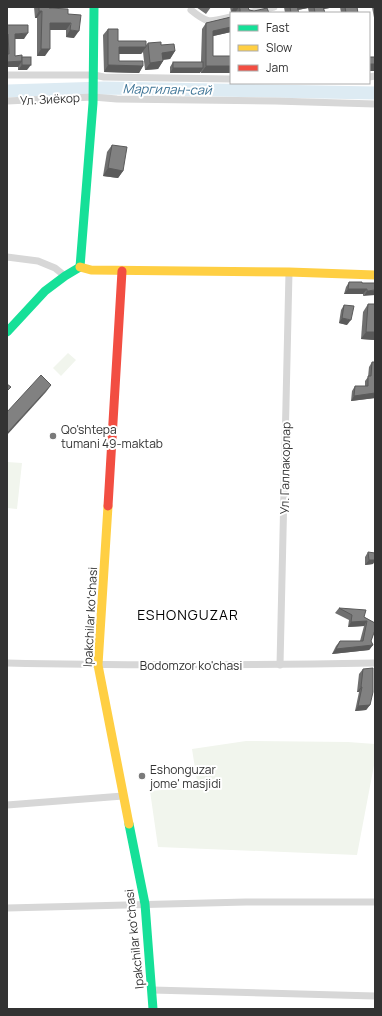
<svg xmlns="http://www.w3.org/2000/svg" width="382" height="1016" font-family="Manrope,sans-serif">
	<rect width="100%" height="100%" fill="#fff"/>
	<g fill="#f1f5ed">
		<path d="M68 353 76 360 61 376 53 368Z"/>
		<path d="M7 462 22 463 17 509 7 508Z"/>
		<path d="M246 741 348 742 375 744V760L357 855 158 847 150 791 198 787 192 749Z"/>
	</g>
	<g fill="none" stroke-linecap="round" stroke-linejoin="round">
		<path stroke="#ddebf3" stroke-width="13" d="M7 91 104 88 375 93"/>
		<g stroke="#d7d7d7" stroke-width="7">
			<path d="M191 10C208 24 209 22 231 17"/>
			<path d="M248 13 274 7"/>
			<path d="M7 75H94L104 77 231 79"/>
			<path d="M369 77 375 76"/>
			<path d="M7 101 93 97 117 99 275 101 375 104"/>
			<path d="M7 257 38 261 55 268 65 276"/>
			<path d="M7 663C130 666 252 665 375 663"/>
			<path d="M280 665 289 272"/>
			<path d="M7 805 123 796"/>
			<path d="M7 908 246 902H375"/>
			<path d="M152 990 375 996"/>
		</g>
		<g stroke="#16e098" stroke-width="9">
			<path d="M80 267 93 103 94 7"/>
			<path d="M7 332 45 291 65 276 80 267"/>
			<path d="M129 824 145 904 153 1009"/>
		</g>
		<g stroke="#ffcf43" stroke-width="9">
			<path d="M80 267 91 270 289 272 375 275"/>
			<path d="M108 506 98 665 129 824"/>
		</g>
		<path stroke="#f24e42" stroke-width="9" d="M108 506 122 271"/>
	</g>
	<g fill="#6f6f6f">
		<path d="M34 7H49V8L68 14 74 38 66 37V30H50L45 56H37V18H35Z"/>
		<path d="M196 7H211L206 14Z"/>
		<path d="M230 7H252L248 8 249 10 254 11 269 13H233L231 12Z"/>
		<path d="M284 7H335L324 9 325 13H309L308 8 298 10 299 13H285Z"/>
		<path d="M340 7H357L358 13H341Z"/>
		<path d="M372 7H375V23Z"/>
		<path d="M231 17V32L213 36V56H230L231 55V73H201V71L200 73H170V67L173 62H201L202 29 206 23Z"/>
		<path d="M7 25 24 39H15V56L22 57 27 70H18V67H7Z"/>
		<path d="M108 29 118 41 146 45 148 43 161 45 175 51 170 59 163 60V61L158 69 145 70 143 52 141 54H119V61L143 66 139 73 104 72 103 35Z"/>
		<path d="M112 145 123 171 118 178 103 176 107 152Z"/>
		<path d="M349 282 362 283H375L363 296V294H344L346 287Z"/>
		<path d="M368 304H375V340L361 339 363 312Z"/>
		<path d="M344 305 347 325 339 323 341 310Z"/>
		<path d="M372 362 375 398 351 401 352 391 355 386H365V381L368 377 369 367Z"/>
		<path d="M368 552 373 564 365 565V557Z"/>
		<path d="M339 608 364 617 375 623 371 641 373 645 369 650 332 654 336 646 340 641H360L364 626 348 627 349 620 335 613Z"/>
		<path d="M363 669 370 705 366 710 355 711 359 692H357L359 674Z"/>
	</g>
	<g fill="#5a5a5a">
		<path d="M234 7H239L235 13 231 12Z"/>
		<path d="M295 7H308V8L292 11Z"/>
		<path d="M321 7H335L318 10Z"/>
		<path d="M39 11H42L37 18H35Z"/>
		<path d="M50 23H71L66 30H46Z"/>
		<path d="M231 27V32L209 37 213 31Z"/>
		<path d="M70 30 79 31 74 38 66 37Z"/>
		<path d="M28 33 24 39H11L15 34Z"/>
		<path d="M119 47H146L141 54H114Z"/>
		<path d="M41 49H50L45 56H37Z"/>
		<path d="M175 51 170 59 157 60 162 53Z"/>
		<path d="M22 61 18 67H7V62Z"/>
		<path d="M163 61 158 69 145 70 150 63Z"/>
		<rect x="369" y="64" width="6" height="7"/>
		<path d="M22 65H31L27 70H18Z"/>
		<path d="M108 65 143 66 139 73 104 72Z"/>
		<path d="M206 66H231V73H201Z"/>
		<path d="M173 68H203L200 73H170Z"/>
		<path d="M108 168 123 171 118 178 103 176Z"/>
		<path d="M348 289H367L363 294H344Z"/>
		<path d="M375 290V295L363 296 367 291Z"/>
		<path d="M342 318 351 320 347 325 339 323Z"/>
		<path d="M366 332H375V340L361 339Z"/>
		<path d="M51 385 46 392 7 435V433Z"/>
		<path d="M375 393V398L351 401 354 396Z"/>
		<path d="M369 560H375V561L373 564 365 565Z"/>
		<path d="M367 621 364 626 348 627 351 622Z"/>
		<path d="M373 645 369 650 332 654 336 649Z"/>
		<path d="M361 687H362L359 692H357Z"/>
		<path d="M370 705 366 710 355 711 358 706Z"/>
	</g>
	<g fill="#818181" stroke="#5a5a5a">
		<path d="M39 7H49V8L68 9V14L81 15 79 31 70 30 71 23H50V49H41L42 11H39Z"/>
		<path d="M239 7H248L249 10 254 11 267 8 269 13H240V9Z"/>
		<path d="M290 7H297L299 13H291Z"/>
		<path d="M314 7H323L325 13H315Z"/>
		<path d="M345 7H357L358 13H346Z"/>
		<path d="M231 17V27L213 31V56H231V66H206V23Z"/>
		<path d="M7 25H28V33L15 34V56L22 55V61L7 62V54H9L8 34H7Z"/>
		<path d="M108 29H118V41H146V47H119V61H143V66L108 65Z"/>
		<path d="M161 42V45L174 44 175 51 162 53 163 61 150 63 148 43Z"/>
		<rect x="22" y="57" width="9" height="8"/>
		<rect x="369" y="57" width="6" height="7"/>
		<rect x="173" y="62" width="30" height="6"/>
		<path d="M112 145 127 147 123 171 108 168Z"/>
		<path d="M349 282H362V283H375V290L367 291V289H348Z"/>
		<path d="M368 304H375V332H366Z"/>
		<path d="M344 305 354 306 351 320 342 318Z"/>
		<path d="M372 362H375V393L354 396 355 386H368V376H371Z"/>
		<path d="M41 375 51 385 7 433V412Z"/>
		<path d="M7 384 11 387 7 391Z"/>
		<path d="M368 552 375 553V560H369Z"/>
		<path d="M339 608 366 610 364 617 375 623V630L371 641 373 645 336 649 340 641H363L367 621 351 622 352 615Z"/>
		<path d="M373 668V692L370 705 358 706 362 687H361L363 669Z"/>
	</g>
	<g fill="#7a7a7a" stroke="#fff" stroke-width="1.5">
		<circle cx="53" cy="436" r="4"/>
		<circle cx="142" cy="776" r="4"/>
	</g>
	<g text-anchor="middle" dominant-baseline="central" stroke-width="4" stroke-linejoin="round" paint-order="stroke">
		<g font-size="12" fill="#333" stroke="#fff">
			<text transform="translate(50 99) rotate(-3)">Ул. Зиёкор</text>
			<text transform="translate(285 468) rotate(-89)">Ул. Галлакорлар</text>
			<text transform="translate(90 617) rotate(-87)">Ipakchilar koʻchasi</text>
			<text x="191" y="665">Bodomzor ko'chasi</text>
			<text transform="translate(134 939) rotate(-96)">Ipakchilar koʻchasi</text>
		</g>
		<g font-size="12" fill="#333" stroke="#fff" text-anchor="start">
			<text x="61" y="429">Qo'shtepa<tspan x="61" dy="14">tumani 49-maktab</tspan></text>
			<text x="150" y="769">Eshonguzar<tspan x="150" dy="14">jome' masjidi</tspan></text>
		</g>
		<g font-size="13" font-style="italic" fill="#3f7597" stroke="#fff">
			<text transform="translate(167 89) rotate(1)">Маргилан-сай</text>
		</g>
		<g font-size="14" letter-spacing="1" fill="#000" stroke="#fff">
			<text x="188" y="614">ESHONGUZAR</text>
		</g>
	</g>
	<rect width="382" height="1016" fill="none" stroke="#333333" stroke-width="16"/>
	<rect x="230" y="12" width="140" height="72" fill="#ffffff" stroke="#adadad"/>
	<rect x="238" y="25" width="20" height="6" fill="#16e098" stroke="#adadad"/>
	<text x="266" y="32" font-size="12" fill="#333333">Fast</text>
	<rect x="238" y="45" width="20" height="6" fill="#ffcf43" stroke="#adadad"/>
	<text x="266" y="52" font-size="12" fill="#333333">Slow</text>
	<rect x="238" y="65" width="20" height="6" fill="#f24e42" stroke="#adadad"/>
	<text x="266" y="72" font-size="12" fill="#333333">Jam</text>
</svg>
